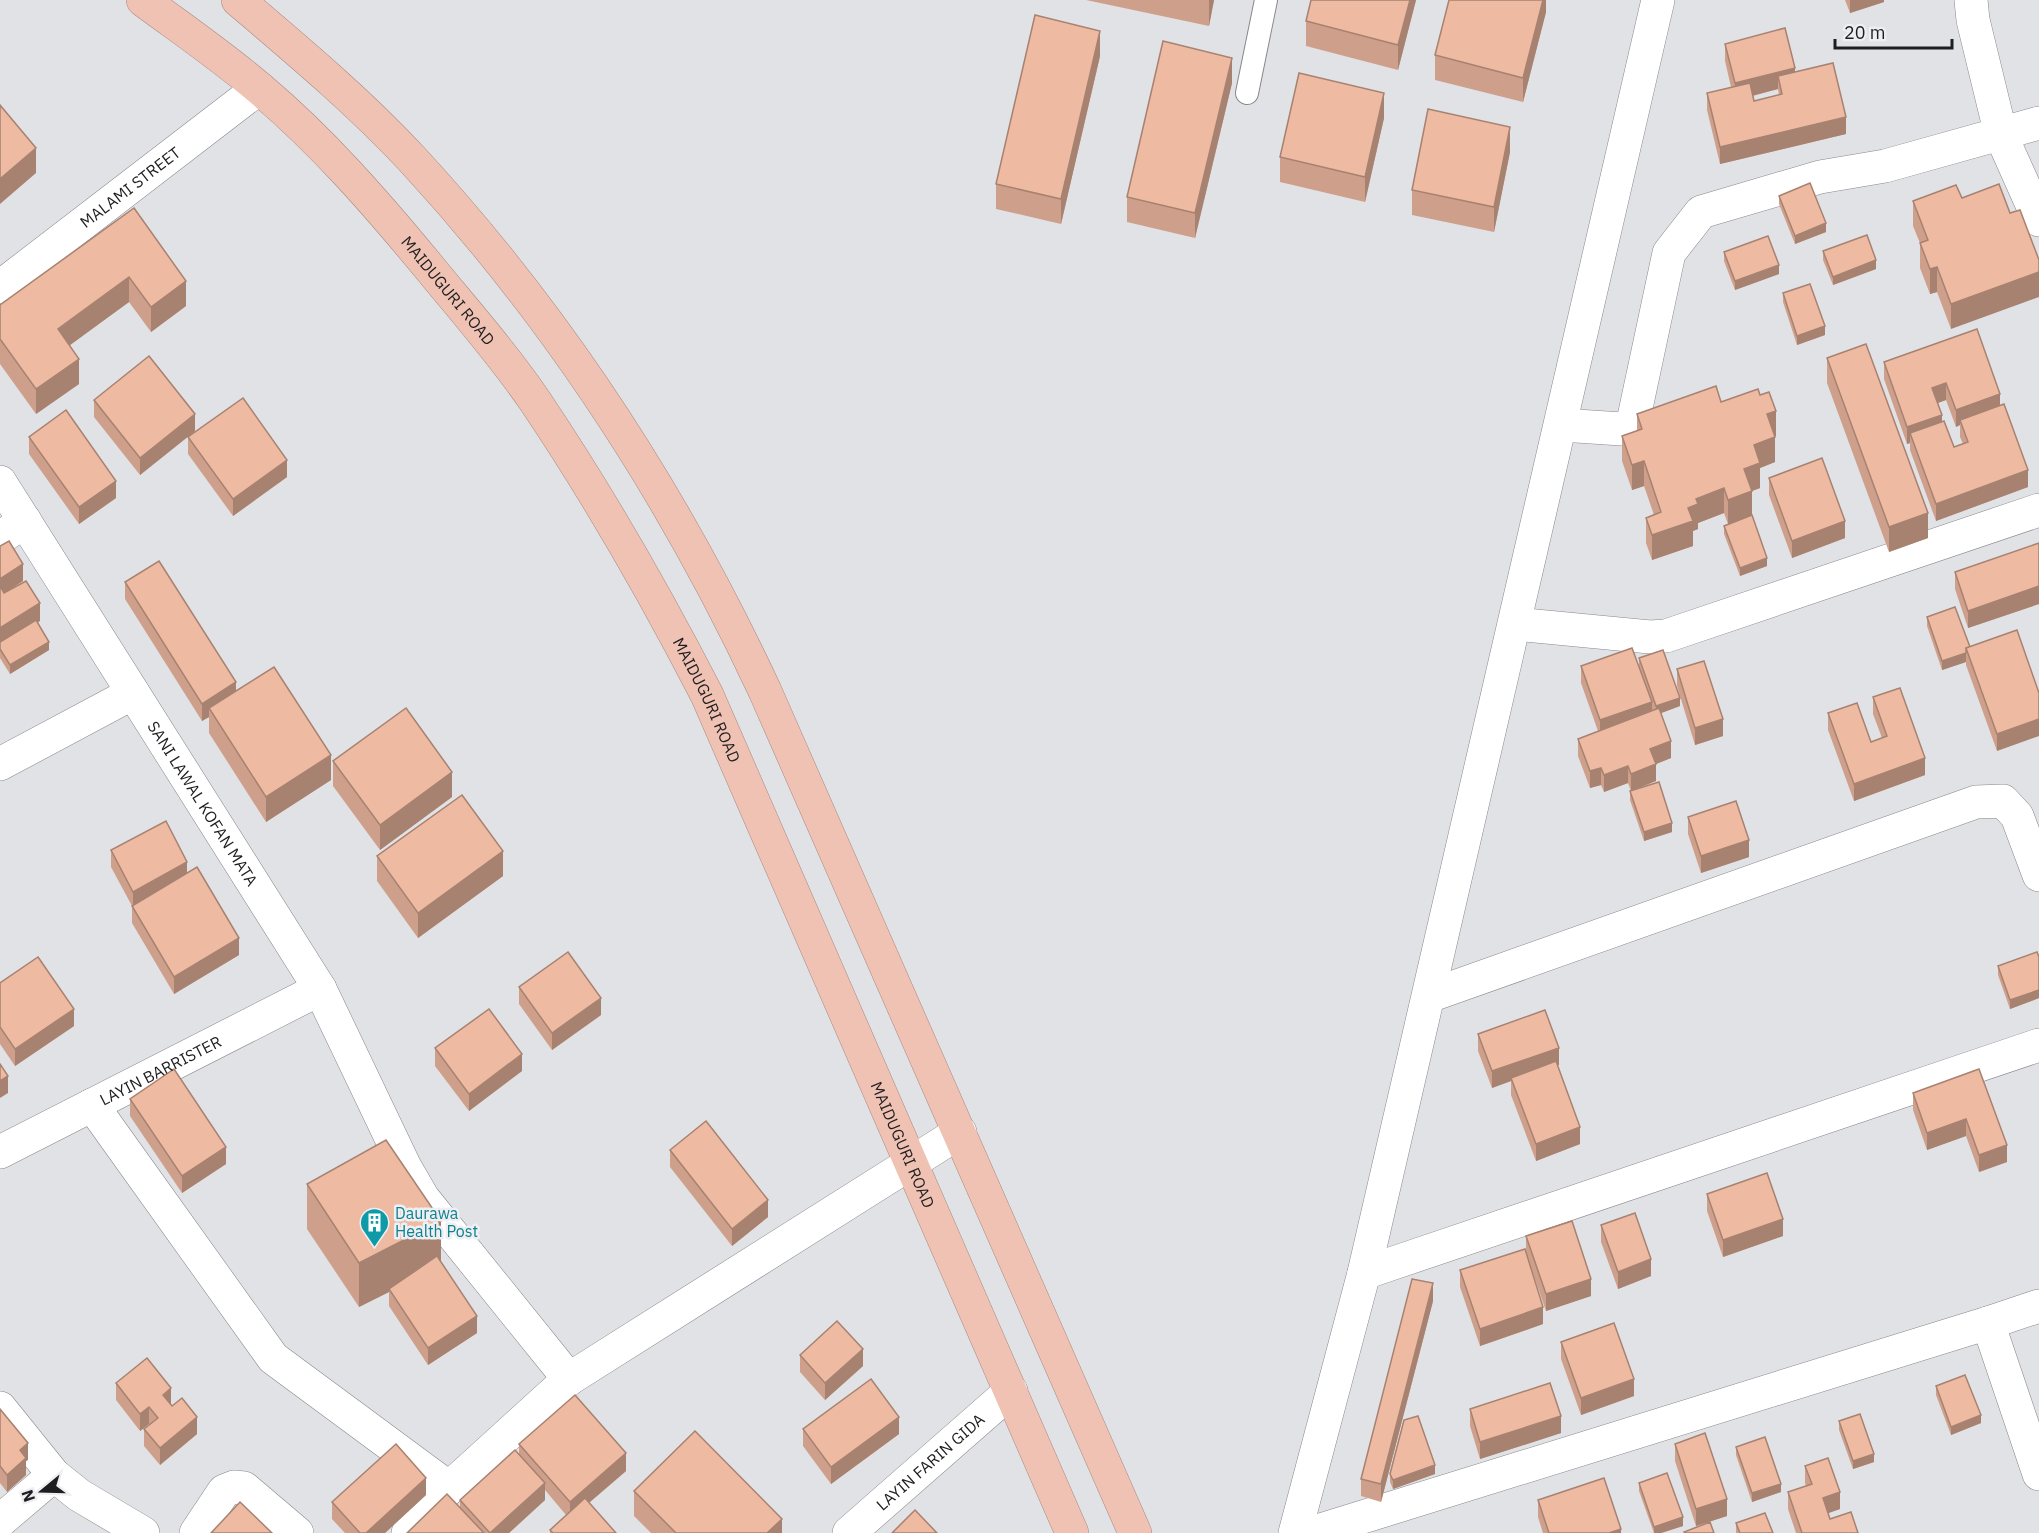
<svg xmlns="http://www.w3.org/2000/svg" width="2039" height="1533" font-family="'IBM Plex Sans',sans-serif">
	<rect width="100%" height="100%" fill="#e1e2e6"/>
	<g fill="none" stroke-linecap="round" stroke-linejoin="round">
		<defs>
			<path id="lane" d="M1247 93 1266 0"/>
			<g id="street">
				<path d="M1971 0 1973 20 2001 135 2039 220"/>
				<path id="s1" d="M0 287 259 88"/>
				<path d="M1561 425 1622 429 1633 422 1669 253 1701 212 1820 177 1885 166 2039 123"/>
				<path id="s2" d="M0 482 320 989 405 1167 423 1198 569 1379"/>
				<path d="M0 538 25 521"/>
				<path d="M1515 624 1650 637 1666 636 2039 510"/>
				<path d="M0 764 133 693"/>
				<path d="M1429 996 1976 802 2003 801 2017 816 2039 875"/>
				<path d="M92 1105 273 1358 449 1488"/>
				<path id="s3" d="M0 1152 320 989"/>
				<path d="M1364 1273 2039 1045"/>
				<path d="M1988 1323 2039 1474"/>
				<path d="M0 1408 54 1475 79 1495 143 1533"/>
				<path d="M0 1521 54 1475"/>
				<path d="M196 1533 224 1491 234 1487 244 1488 297 1533"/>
				<path d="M408 1533 449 1488 569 1379 960 1132"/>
				<path id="s4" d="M849 1533 1011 1391"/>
				<path d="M1295 1533 1364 1273 1658 0"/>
				<path d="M1311 1533 1988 1323 2039 1306"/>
			</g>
			<g id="highway">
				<path id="s5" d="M143 0C182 29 223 57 259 88 321 140 376 203 428 266 464 310 503 354 535 401 599 496 655 594 707 695L1072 1533"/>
				<path d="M238 0C298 51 359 102 412 159 557 316 675 498 765 691L1135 1533"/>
			</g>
		</defs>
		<use href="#lane" stroke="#88888c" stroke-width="24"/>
		<use href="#street" stroke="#88888c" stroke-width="34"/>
		<use href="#highway" stroke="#a68980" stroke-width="34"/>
		<use href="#lane" stroke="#fff" stroke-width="22"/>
		<use href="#street" stroke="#fff" stroke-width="33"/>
		<use href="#highway" stroke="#f0c2b3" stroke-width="33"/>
	</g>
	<g fill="#cea08b" fill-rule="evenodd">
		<path d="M1086 0H1214L1209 26Z"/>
		<path d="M1311 0H1416L1398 70 1306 46V21Z"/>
		<path d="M1546 0V12L1523 102 1435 80V55Z"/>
		<path d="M1845 0H1884V2L1850 13Z"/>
		<path d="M1725 44 1795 72 1846 134 1720 164 1707 110V93L1731 87 1725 61ZM1778 89 1779 95 1754 101 1753 96Z"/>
		<path d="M1100 56 1061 224 996 209V184Z"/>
		<path d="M1232 83 1195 238 1127 222V197Z"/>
		<path d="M1384 118 1365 202 1280 182V157Z"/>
		<path d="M1510 152 1494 232 1412 215V190Z"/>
		<path d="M1779 196 1826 232 1795 244 1779 204Z"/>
		<path d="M1962 198 2010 213 1951 329 1937 292 1930 294 1920 268V243L1913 226V201Z"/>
		<path d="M134 208 186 306 151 332 129 302 69 345 79 384 36 414 0 364V305Z"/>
		<path d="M1823 251 1876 269 1833 285 1823 260Z"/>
		<path d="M1724 252 1779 274 1735 290 1724 261Z"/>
		<path d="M1783 293 1825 335 1797 345 1783 302Z"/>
		<path d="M1977 329 2000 405 2028 487 1936 521 1910 450V443L1907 444 1884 379V362ZM1946 400 1956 427 1960 425V437L1963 444 1954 447 1942 421 1938 403Z"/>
		<path d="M1827 358 1928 538 1889 552 1827 383Z"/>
		<path d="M94 400 195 431 140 475 94 417Z"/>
		<path d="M1721 402 1776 436H1775V462L1760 468V488L1752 491V516L1767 566 1740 576 1724 534V526L1728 524 1724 513 1698 523V529L1693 531V546L1652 560 1646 543V518L1654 515 1644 486 1632 490 1622 461V436L1637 431V414Z"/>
		<path d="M29 437 116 498 79 524 29 454Z"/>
		<path d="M188 437 287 477 233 516 188 454Z"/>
		<path d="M1769 478 1845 538 1792 558 1769 495Z"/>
		<path d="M2039 543V604L1968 628 1955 589V572Z"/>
		<path d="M0 546 23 581 4 593 40 621 37 622 49 650 10 674 0 658Z"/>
		<path d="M125 582 236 691 331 780 266 822 209 733V717L202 721 125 599Z"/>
		<path d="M1927 617 1970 647 2017 630 1997 751 1966 665V662L1942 670 1927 626Z"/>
		<path d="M1639 658 1680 706 1661 713 1671 758 1656 764V781L1631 791 1628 783 1604 792 1601 785 1590 788 1578 756V739L1598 731 1581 683V666H1639Z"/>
		<path d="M1677 669 1723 736 1695 745 1677 686Z"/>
		<path d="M1873 697 1925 775 1854 801 1828 730V713L1871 742 1882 738 1873 714Z"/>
		<path d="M333 761 452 797 380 850 333 786Z"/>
		<path d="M1630 791 1672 832 1644 841 1630 800Z"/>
		<path d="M1688 817 1749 857 1701 873 1688 834Z"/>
		<path d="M111 850 187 872 239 955 174 994 132 923V906L111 867Z"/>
		<path d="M377 856 503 876 418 938 377 881Z"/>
		<path d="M2039 957V998L2010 1009 1998 975V966Z"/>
		<path d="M0 983 74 1026 15 1066 0 1044Z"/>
		<path d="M519 987 601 1015 552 1050 519 1004Z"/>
		<path d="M1478 1034 1559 1065H1557L1580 1144 1536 1161 1511 1095V1081L1492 1088 1478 1051Z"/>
		<path d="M435 1048 522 1071 469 1111 435 1066Z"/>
		<path d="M1979 1069 2007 1162 1979 1172 1966 1136 1927 1150 1913 1110V1093Z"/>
		<path d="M130 1099 226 1164 182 1193 130 1116Z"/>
		<path d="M670 1150 768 1217 732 1246 670 1167Z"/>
		<path d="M307 1184 441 1262 477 1333 428 1365 389 1306V1292L359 1307 307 1229Z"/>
		<path d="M1707 1194 1783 1236 1723 1257 1707 1211Z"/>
		<path d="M1601 1225 1651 1276 1618 1289 1601 1242Z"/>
		<path d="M1526 1236 1591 1296 1546 1311 1526 1253Z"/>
		<path d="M1460 1270 1543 1324 1480 1346 1460 1287Z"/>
		<path d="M1433 1301 1381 1502 1361 1496V1479Z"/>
		<path d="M1561 1342 1634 1396 1581 1415 1561 1359Z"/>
		<path d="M800 1355 863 1366 825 1400 800 1372Z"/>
		<path d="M116 1383 171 1405 197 1434 160 1465 144 1446V1429L150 1425 149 1424 140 1431 116 1400Z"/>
		<path d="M1936 1386 1981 1423 1951 1435 1936 1395Z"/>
		<path d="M0 1409 28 1460 26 1461V1475L7 1492 0 1483Z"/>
		<path d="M1470 1409 1561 1433 1480 1459 1470 1426Z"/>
		<path d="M1839 1421 1874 1462 1853 1469 1839 1430Z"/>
		<path d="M803 1429 899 1434 831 1484 803 1446Z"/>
		<path d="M519 1444 626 1471 589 1503 616 1533H550V1530L566 1515 545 1490V1500L509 1533H407L460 1507V1500L519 1455Z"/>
		<path d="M1675 1444 1727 1516 1696 1526 1675 1461Z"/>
		<path d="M1736 1447 1781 1492 1752 1502 1736 1455Z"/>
		<path d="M1805 1466 1840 1509 1828 1513 1830 1519 1858 1533H1796L1788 1509V1492L1806 1486 1805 1483Z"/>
		<path d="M1390 1474H1435L1393 1489 1390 1482Z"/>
		<path d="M1639 1483 1683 1526 1661 1533H1654L1639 1491Z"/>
		<path d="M634 1491 782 1533H651L634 1516Z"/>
		<path d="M426 1495 385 1533H345L332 1519V1502Z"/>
		<path d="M1538 1500 1621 1533H1543L1538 1517Z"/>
		<path d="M1736 1523 1773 1533H1736Z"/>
	</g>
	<g fill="#a78271">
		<path d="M1209 0H1214L1209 26Z"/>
		<path d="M1410 0H1416L1398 70V45Z"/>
		<path d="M1543 0H1546V12L1523 102V78Z"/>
		<path d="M1850 0H1884V2L1850 13Z"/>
		<path d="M1100 31V56L1061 224V199Z"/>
		<path d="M1232 58V83L1195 238V213Z"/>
		<path d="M1795 68V85L1778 76V89L1735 100V83Z"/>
		<path d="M1384 93V118L1365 202V177Z"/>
		<path d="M1846 117V134L1720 164V147Z"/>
		<path d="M1510 127V152L1494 232V207Z"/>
		<path d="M36 148V173L0 204V179Z"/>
		<path d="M1826 223V232L1795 244V236Z"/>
		<path d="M1876 260V269L1833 285V277Z"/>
		<path d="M1779 265V274L1735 290V281Z"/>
		<path d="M1937 267V292L1930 294V269Z"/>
		<path d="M2039 272V297L1951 329V304Z"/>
		<path d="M129 277V302L58 354V329Z"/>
		<path d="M186 281V306L151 332V307Z"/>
		<path d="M1825 326V335L1797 345V336Z"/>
		<path d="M79 359V384L36 414V389Z"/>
		<path d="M1946 383V400L1932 405V388Z"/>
		<path d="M2000 394V411L1960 420V425L1956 427V410Z"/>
		<path d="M1776 411V436L1767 439V414Z"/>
		<path d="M195 414V431L140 475V458Z"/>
		<path d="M1942 415V432L1910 433V443L1907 444V427Z"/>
		<path d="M1775 437V462L1760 468V488L1744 494V469L1754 445Z"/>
		<path d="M287 460V477L233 516V499Z"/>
		<path d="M1644 461V486L1632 490V465Z"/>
		<path d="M2028 470V487L1936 521V504Z"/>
		<path d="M116 481V498L79 524V507Z"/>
		<path d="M1724 488V513L1698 523V529L1693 531V546L1652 560V535L1688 508 1696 499Z"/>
		<path d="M1752 491V516L1728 525V500Z"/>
		<path d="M1928 513V538L1889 552V527Z"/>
		<path d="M1845 521V538L1792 558V541Z"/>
		<path d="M1767 558V566L1740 576V568Z"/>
		<path d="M23 564V581L0 596V579Z"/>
		<path d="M2039 586V604L1968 628V611Z"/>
		<path d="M40 603V621L0 645V628Z"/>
		<path d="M49 642V650L10 674V665Z"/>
		<path d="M1966 653V662L1942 670V661Z"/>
		<path d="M236 682V699L209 708V717L202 721V704Z"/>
		<path d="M1680 698V706L1656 715V706Z"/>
		<path d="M1652 702V719L1600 737V720Z"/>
		<path d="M1723 719V736L1695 745V728Z"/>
		<path d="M2039 719V736L1997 751V734Z"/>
		<path d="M1671 741V758L1656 764V781L1631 791V774L1650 749Z"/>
		<path d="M331 755V780L266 822V797Z"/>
		<path d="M1925 758V775L1854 801V784Z"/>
		<path d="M1628 766V783L1604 792V775Z"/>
		<path d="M1601 768V785L1590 788V771Z"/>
		<path d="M452 772V797L380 850V825Z"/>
		<path d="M1672 823V832L1644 841V832Z"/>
		<path d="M1749 840V857L1701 873V856Z"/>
		<path d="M503 851V876L418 938V913Z"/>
		<path d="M187 862V880L133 909V892Z"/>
		<path d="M239 938V955L174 994V977Z"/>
		<path d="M2039 990V998L2010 1009V1000Z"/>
		<path d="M601 998V1015L552 1050V1033Z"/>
		<path d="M74 1009V1026L15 1066V1049Z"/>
		<path d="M1559 1048V1065L1512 1081 1511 1078V1081L1492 1088V1071Z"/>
		<path d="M522 1054V1071L469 1111V1094Z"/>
		<path d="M8 1076V1093L0 1098V1081Z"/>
		<path d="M1966 1119V1136L1927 1150V1133Z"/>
		<path d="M1580 1127V1144L1536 1161V1144Z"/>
		<path d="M2007 1145V1162L1979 1172V1155Z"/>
		<path d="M226 1147V1164L182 1193V1176Z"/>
		<path d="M768 1200V1217L732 1246V1229Z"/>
		<path d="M1783 1219V1236L1723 1257V1240Z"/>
		<path d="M441 1221V1265L389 1289V1292L359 1307V1263Z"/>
		<path d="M1651 1259V1276L1618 1289V1272Z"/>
		<path d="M1591 1279V1296L1546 1311V1294Z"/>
		<path d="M1433 1283V1301L1381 1502V1484Z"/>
		<path d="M1543 1307V1324L1480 1346V1329Z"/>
		<path d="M477 1316V1333L428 1365V1348Z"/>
		<path d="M863 1349V1366L825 1400V1383Z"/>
		<path d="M1634 1379V1396L1581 1415V1398Z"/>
		<path d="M171 1388V1405L163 1395Z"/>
		<path d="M149 1407V1424L140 1431V1414Z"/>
		<path d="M1981 1415V1423L1951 1435V1427Z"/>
		<path d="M1561 1416V1433L1480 1459V1442Z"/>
		<path d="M197 1417V1434L160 1465V1448Z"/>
		<path d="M899 1417V1434L831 1484V1467Z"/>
		<path d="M28 1443V1460L26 1461V1475L7 1492V1475L20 1450Z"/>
		<path d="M626 1453V1471L570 1519V1502Z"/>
		<path d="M1874 1454V1462L1853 1469V1461Z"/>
		<path d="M1435 1465V1474L1393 1489V1480Z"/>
		<path d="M426 1478V1495L385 1533H366Z"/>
		<path d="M545 1483V1500L509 1533H490Z"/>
		<path d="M1781 1484V1492L1752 1502V1493Z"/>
		<path d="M1840 1492V1509L1823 1515V1498Z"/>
		<path d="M1727 1499V1516L1696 1526V1509Z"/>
		<path d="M1683 1517V1526L1661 1533H1654V1527Z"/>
		<path d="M782 1519V1533H767Z"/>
		<path d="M1621 1529V1533H1609Z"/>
	</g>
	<g fill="#efbaa2" stroke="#a78271" stroke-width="1.5">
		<path d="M1311 0H1410L1398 45 1306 21Z"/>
		<path d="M1449 0H1543L1523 78 1435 55Z"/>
		<path d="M1035 15 1100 31 1061 199 996 184Z"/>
		<path d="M1785 28 1795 68 1735 83 1725 44Z"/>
		<path d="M1163 41 1232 58 1195 213 1127 197Z"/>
		<path d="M1833 63 1846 117 1720 147 1707 93 1750 83 1754 101 1782 94 1778 76Z"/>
		<path d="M1299 73 1384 93 1365 177 1280 157Z"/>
		<path d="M0 105 36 148 0 179Z"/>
		<path d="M1428 109 1510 127 1494 207 1412 190Z"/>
		<path d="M1810 183 1826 223 1795 236 1779 196Z"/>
		<path d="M1999 184 2010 213 2020 210 2039 260V272L1951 304 1937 267 1930 269 1920 243 1928 240 1913 201 1956 185 1962 198Z"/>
		<path d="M134 208 186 281 151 307 129 277 58 329 79 359 36 389 0 339V305Z"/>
		<path d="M1867 235 1876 260 1833 277 1823 251Z"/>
		<path d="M1768 236 1779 265 1735 281 1724 252Z"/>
		<path d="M1810 284 1825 326 1797 336 1783 293Z"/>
		<path d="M1977 329 2000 394 1956 410 1946 383 1932 388 1942 415 1907 427 1884 362Z"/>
		<path d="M1866 344 1928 513 1889 527 1827 358Z"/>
		<path d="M149 356 195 414 140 458 94 400Z"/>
		<path d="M1716 386 1721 402 1758 389 1760 395 1769 392 1776 411 1767 414 1775 437 1754 445 1760 463 1744 469 1752 491 1728 500 1724 488 1696 499 1698 504 1688 508 1693 521 1652 535 1646 518 1661 512 1644 461 1632 465 1622 436 1642 429 1637 414Z"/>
		<path d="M243 398 287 460 233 499 188 437Z"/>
		<path d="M2004 404 2028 470 1936 504 1910 433 1944 421 1954 447 1968 442 1960 420Z"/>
		<path d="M66 410 116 481 79 507 29 437Z"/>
		<path d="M1822 458 1845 521 1792 541 1769 478Z"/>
		<path d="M1752 515 1767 558 1740 568 1724 526Z"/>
		<path d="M9 541 23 564 0 579V546Z"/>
		<path d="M2039 543V586L1968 611 1955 572Z"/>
		<path d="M159 561 236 682 202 704 125 582Z"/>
		<path d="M26 581 40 603 0 628V586L4 593Z"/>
		<path d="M1955 607 1970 647 1966 648V653L1942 661 1927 617Z"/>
		<path d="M36 620 49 642 10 665 0 649V642Z"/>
		<path d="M2017 630 2039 693V719L1997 734 1966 648Z"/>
		<path d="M1632 648 1652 702 1600 720 1581 666Z"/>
		<path d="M1663 650 1680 698 1656 706 1639 658Z"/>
		<path d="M1704 661 1723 719 1695 728 1677 669Z"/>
		<path d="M274 667 331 755 266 797 209 708Z"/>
		<path d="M1900 688 1925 758 1854 784 1828 713 1857 703 1871 742 1887 736 1873 697Z"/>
		<path d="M406 708 452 772 380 825 333 761Z"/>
		<path d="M1659 708 1671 741 1650 749 1656 764 1631 774 1628 766 1604 775 1601 768 1590 771 1578 739Z"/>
		<path d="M1659 782 1672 823 1644 832 1630 791Z"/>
		<path d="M462 795 503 851 418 913 377 856Z"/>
		<path d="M1736 801 1749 840 1701 856 1688 817Z"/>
		<path d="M166 821 187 862 133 892 111 850Z"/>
		<path d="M197 867 239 938 174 977 132 906Z"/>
		<path d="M568 952 601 998 552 1033 519 987Z"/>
		<path d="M2037 952 2039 957V990L2010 1000 1998 966Z"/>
		<path d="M38 957 74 1009 15 1049 0 1027V983Z"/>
		<path d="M489 1009 522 1054 469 1094 435 1048Z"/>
		<path d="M1545 1010 1559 1048 1492 1071 1478 1034Z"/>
		<path d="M1556 1061 1580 1127 1536 1144 1511 1078Z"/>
		<path d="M0 1064 8 1076 0 1081Z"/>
		<path d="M174 1069 226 1147 182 1176 130 1099Z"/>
		<path d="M1979 1069 2007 1145 1979 1155 1966 1119 1927 1133 1913 1093Z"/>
		<path d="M706 1121 768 1200 732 1229 670 1150Z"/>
		<path d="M386 1140 441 1221 359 1263 307 1184Z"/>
		<path d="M1767 1173 1783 1219 1723 1240 1707 1194Z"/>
		<path d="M1635 1213 1651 1259 1618 1272 1601 1225Z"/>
		<path d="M1572 1221 1591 1279 1546 1294 1526 1236Z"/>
		<path d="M1525 1249 1543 1307 1480 1329 1460 1270Z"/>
		<path d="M437 1256 477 1316 428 1348 389 1289Z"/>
		<path d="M1412 1279 1433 1283 1381 1484 1361 1479Z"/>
		<path d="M837 1321 863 1349 825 1383 800 1355Z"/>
		<path d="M1614 1323 1634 1379 1581 1398 1561 1342Z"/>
		<path d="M147 1358 171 1388 163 1395 172 1406 182 1398 197 1417 160 1448 144 1429 158 1418 149 1407 140 1414 116 1383Z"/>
		<path d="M1965 1375 1981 1415 1951 1427 1936 1386Z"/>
		<path d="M871 1379 899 1417 831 1467 803 1429Z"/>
		<path d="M1550 1383 1561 1416 1480 1442 1470 1409Z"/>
		<path d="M575 1395 626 1453 570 1502 519 1444Z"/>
		<path d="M0 1409 28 1443 20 1450 26 1458 7 1475 0 1466Z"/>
		<path d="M1860 1414 1874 1454 1853 1461 1839 1421Z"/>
		<path d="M1418 1416 1435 1465 1393 1480 1390 1474 1404 1420Z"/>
		<path d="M695 1431 782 1519 767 1533H676L634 1491Z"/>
		<path d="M1705 1433 1727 1499 1696 1509 1675 1444Z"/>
		<path d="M1765 1437 1781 1484 1752 1493 1736 1447Z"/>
		<path d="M396 1444 426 1478 366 1533H360L332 1502Z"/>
		<path d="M515 1450 545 1483 490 1533 460 1500Z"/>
		<path d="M1828 1458 1840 1492 1823 1498 1830 1519 1851 1512 1858 1533H1802L1788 1492 1812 1484 1805 1466Z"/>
		<path d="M1667 1473 1683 1517 1654 1527 1639 1483Z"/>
		<path d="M1604 1478 1621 1529 1609 1533H1549L1538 1500Z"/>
		<path d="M447 1494 484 1533H407Z"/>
		<path d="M585 1498 616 1533H553L550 1530Z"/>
		<path d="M240 1502 272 1533H211Z"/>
		<path d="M915 1510 937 1533H892Z"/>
		<path d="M1765 1513 1773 1533H1740L1736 1523Z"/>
		<path d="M1710 1522 1714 1533H1685L1684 1532Z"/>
	</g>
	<defs>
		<symbol id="building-pin" viewBox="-11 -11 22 30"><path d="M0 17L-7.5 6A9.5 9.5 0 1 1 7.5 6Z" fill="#0f9aa8" stroke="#efeff3"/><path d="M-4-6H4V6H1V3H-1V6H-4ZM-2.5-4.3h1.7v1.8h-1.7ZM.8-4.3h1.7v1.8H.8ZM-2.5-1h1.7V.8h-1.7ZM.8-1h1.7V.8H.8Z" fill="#fff"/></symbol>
	</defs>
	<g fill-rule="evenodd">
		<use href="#building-pin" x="358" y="1206" width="33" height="45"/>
	</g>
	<g text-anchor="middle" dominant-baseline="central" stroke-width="5" stroke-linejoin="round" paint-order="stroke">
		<g font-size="16" fill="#1e1e20" stroke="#efeff3">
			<text stroke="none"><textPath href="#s1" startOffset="164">MALAMI STREET</textPath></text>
			<text stroke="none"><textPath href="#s5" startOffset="423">MAIDUGURI ROAD</textPath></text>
			<text stroke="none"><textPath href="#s5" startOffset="909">MAIDUGURI ROAD</textPath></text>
			<text stroke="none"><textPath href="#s2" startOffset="380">SANI LAWAL KOFAN MATA</textPath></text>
			<text stroke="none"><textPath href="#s3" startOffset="180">LAYIN BARRISTER</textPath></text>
			<text stroke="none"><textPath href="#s5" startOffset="1395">MAIDUGURI ROAD</textPath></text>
			<text stroke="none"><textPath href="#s4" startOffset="108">LAYIN FARIN GIDA</textPath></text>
		</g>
		<g font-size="16" fill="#0d838f" stroke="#efeff3" text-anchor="start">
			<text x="395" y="1213">Daurawa<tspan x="395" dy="18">Health Post</tspan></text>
		</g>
	</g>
	<g transform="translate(42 1491) rotate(251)" stroke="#efeff3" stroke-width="4.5" paint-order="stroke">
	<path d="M0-4.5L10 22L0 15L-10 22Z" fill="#1e1e20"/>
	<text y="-9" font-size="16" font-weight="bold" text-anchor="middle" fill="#1e1e20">N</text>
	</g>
	<path d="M1835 39v9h117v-9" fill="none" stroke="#1e1e20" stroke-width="3"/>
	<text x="1844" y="39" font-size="18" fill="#1e1e20" stroke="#efeff3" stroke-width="4.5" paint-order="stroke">20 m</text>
</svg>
